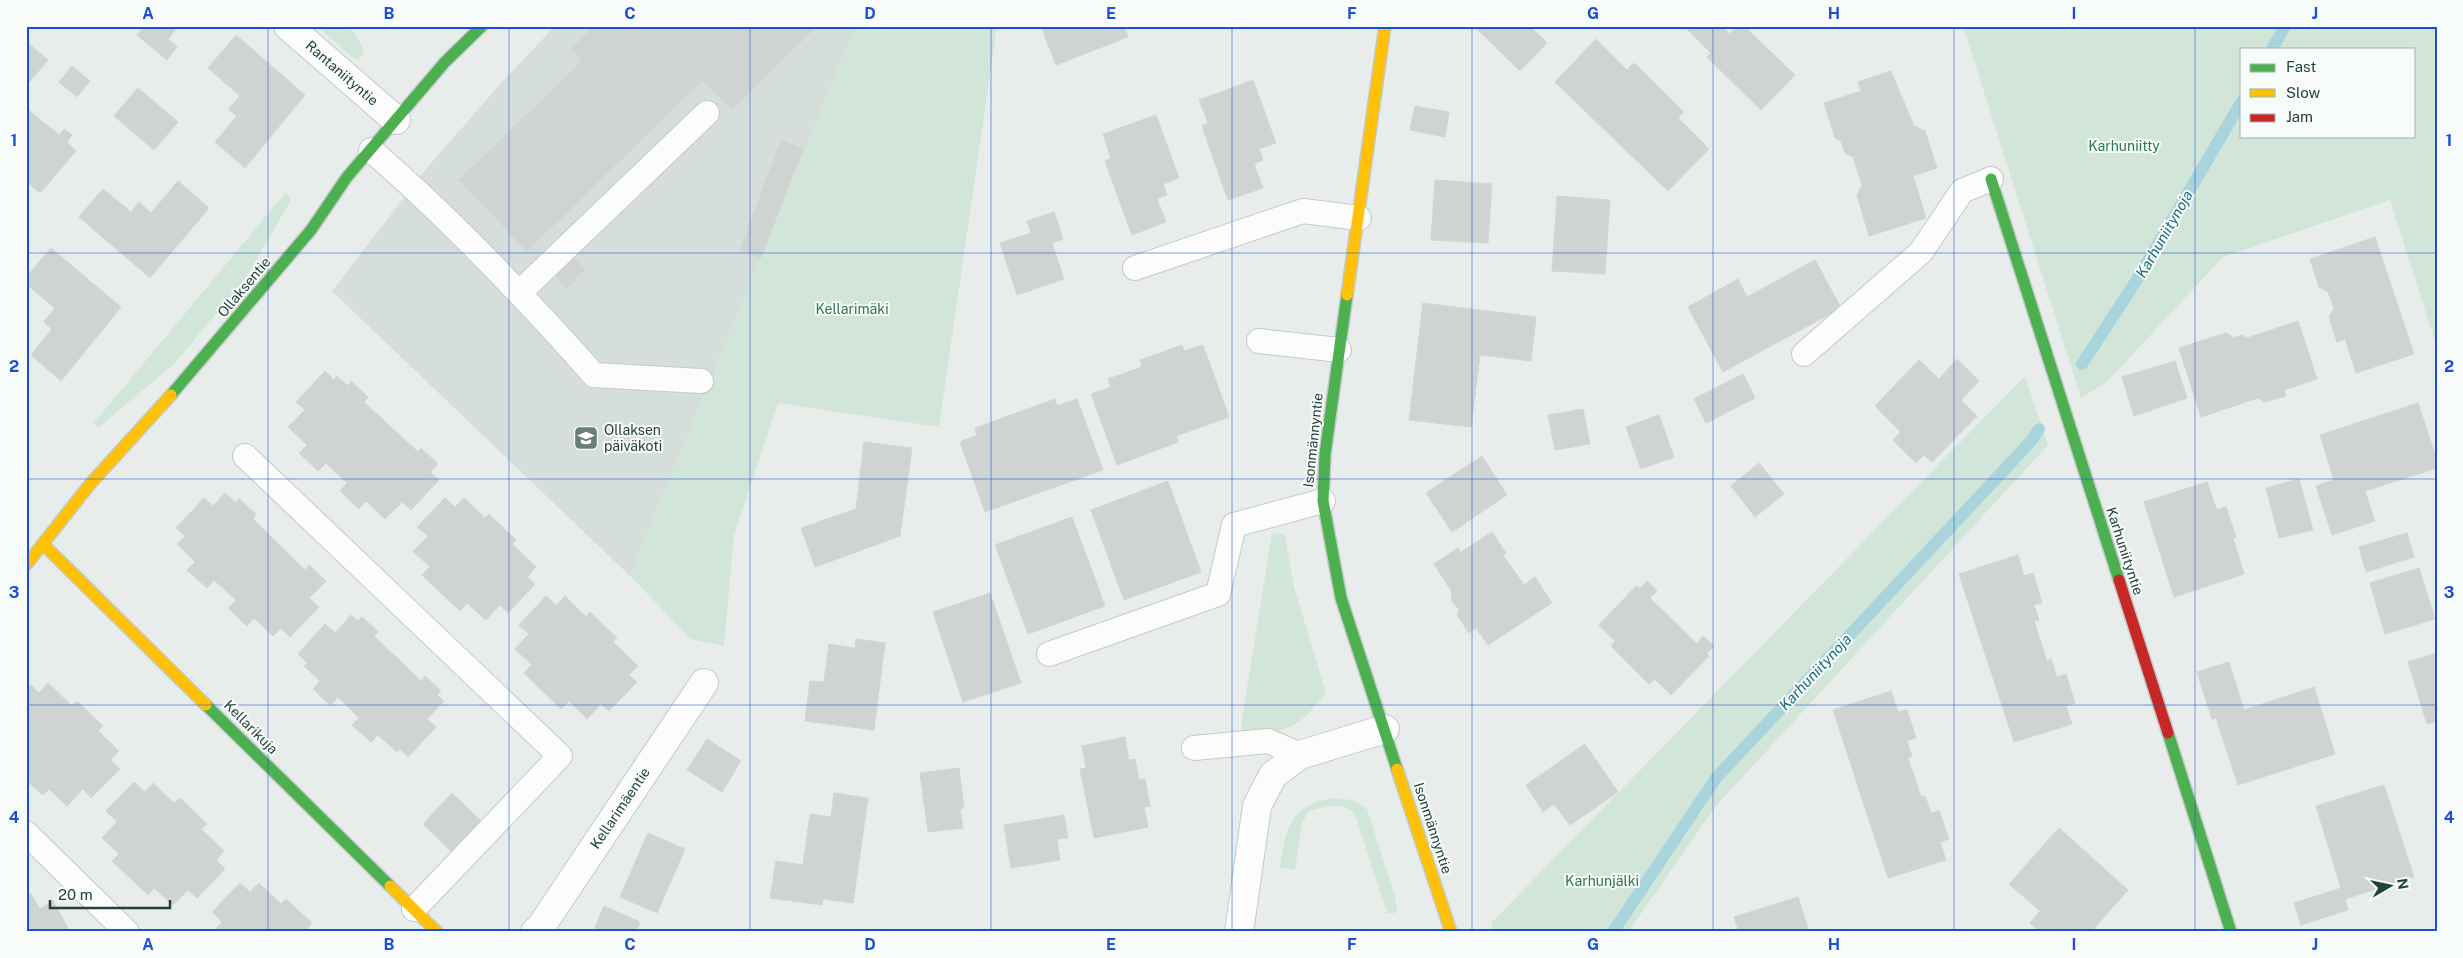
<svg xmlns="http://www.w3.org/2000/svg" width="2463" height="958" font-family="'Public Sans',sans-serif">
	<rect width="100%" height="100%" fill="#e8edeb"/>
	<path fill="#d6dedb" d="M555 26H856L630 576 332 291 426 169 502 82Z"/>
	<g fill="#d1e6d8" fill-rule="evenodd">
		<path d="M317 26H346L356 35 364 51 359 60 353 58Z"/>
		<path d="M856 26H997L939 427 778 403 734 535 724 646 691 639 630 576Z"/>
		<path d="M1963 26H2437V348L2390 200 2223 257 2107 382 2081 398ZM2242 49H2414V136H2242Z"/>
		<path d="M286 192 291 200 247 276 175 363 99 427 93 424Z"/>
		<path d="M2025 376 2048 445 1716 806 1628 932H1493L1491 923Z"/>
		<path d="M1272 533 1285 535 1294 587 1326 692C1300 728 1287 732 1244 735L1241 725Z"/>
		<path d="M1332 798 1353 800 1367 809 1395 896 1397 910 1395 913H1387L1355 815C1344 800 1325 807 1309 811L1302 823 1295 869 1280 868C1285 830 1290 805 1332 798Z"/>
	</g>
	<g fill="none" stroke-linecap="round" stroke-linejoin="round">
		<g stroke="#a9d4db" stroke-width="12">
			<path d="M2272 49 2285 26"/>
			<path d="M2082 364 2138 278 2242 101"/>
			<path d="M1613 932 1716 778 2032 440 2039 429"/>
		</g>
	</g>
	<g fill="#cfd4d2" stroke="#d1d6d4">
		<path d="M145 26H178L168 39 177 47 167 60 137 35Z"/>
		<path d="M594 26H817L732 109 703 80 527 251 459 180 582 61 571 49Z"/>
		<path d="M1041 26H1124L1128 37 1056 65Z"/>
		<path d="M1474 26H1530L1547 43 1520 71Z"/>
		<path d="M1690 26H1721L1730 34 1737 26H1744L1795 75 1761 110 1707 57 1711 53 1687 29Z"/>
		<path d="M236 35 305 95 245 168 215 142 237 116 228 109 240 96 208 68Z"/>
		<path d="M1596 39 1627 70 1634 63 1684 112 1678 118 1709 149 1668 191 1555 82Z"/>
		<path d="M29 44 48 60 26 86V47Z"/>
		<path d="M72 66 90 81 77 97 59 82Z"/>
		<path d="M1891 71 1914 126 1925 131 1937 168 1913 176 1926 218 1869 236 1857 195 1862 185 1853 157 1845 153 1841 141 1835 138 1824 103 1861 91 1858 82Z"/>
		<path d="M1253 80 1276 143 1259 149 1263 160 1254 164 1263 188 1228 200 1202 126 1208 123 1199 100Z"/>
		<path d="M138 88 178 122 154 150 114 116Z"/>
		<path d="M1415 106 1449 112 1445 137 1410 130Z"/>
		<path d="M26 108 59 135 64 129 67 131 72 135 67 142 76 151 40 193 26 181Z"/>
		<path d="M1156 115 1179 178 1163 184 1167 195 1157 199 1166 222 1132 235 1105 161 1111 158 1103 134Z"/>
		<path d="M781 140 803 149 761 258 740 250Z"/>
		<path d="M1435 180 1492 184 1488 243 1431 240Z"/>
		<path d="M178 181 209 208 150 278 79 217 103 189 131 212 139 202 151 213Z"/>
		<path d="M1557 196 1610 200 1605 274 1552 271Z"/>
		<path d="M1054 212 1063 239 1052 243 1064 279 1017 295 1000 243 1031 233 1027 221Z"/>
		<path d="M2375 237 2414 354 2356 373 2345 339 2337 342 2329 317 2334 308 2328 292 2319 287 2310 259Z"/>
		<path d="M51 248 121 307 61 381 31 355 52 329 44 322 55 308 26 284V277Z"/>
		<path d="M572 257 585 269 567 288 554 275Z"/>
		<path d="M1815 260 1841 308 1723 372 1688 307 1738 279 1747 297Z"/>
		<path d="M1423 303 1536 317 1531 361 1480 355 1471 427 1409 420Z"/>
		<path d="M2298 321 2317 379 2284 390 2286 396 2265 402 2258 398 2201 417 2179 348 2226 333 2234 338 2242 335 2247 338Z"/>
		<path d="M1182 345 1184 351 1203 345 1229 417 1176 436 1178 442 1117 465 1091 394 1111 387 1108 379 1142 367 1140 360Z"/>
		<path d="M1957 359 1979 381 1961 400 1977 416 1932 462 1924 455 1916 463 1893 440 1901 432 1875 406 1919 360 1939 379Z"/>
		<path d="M2175 361 2187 398 2134 416 2122 377Z"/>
		<path d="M325 371 334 380 337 376 348 386 351 381 368 397 364 402 418 452 421 448 438 464 430 472 439 480 411 510 402 502 385 519 366 501 359 509 340 491 347 483 326 463 318 471 299 453 307 445 288 427 305 410 296 402Z"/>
		<path d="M1743 374 1755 398 1706 423 1694 399Z"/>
		<path d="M1055 399 1057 406 1077 399 1103 470 985 512 960 442 977 435 975 428Z"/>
		<path d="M2418 403 2437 460V468L2365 491 2375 521 2332 535 2316 486 2334 480 2320 435Z"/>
		<path d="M1583 409 1590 444 1555 450 1548 415Z"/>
		<path d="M1659 415 1674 457 1641 469 1626 427Z"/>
		<path d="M864 442 912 448 900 536 815 567 801 528 856 509Z"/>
		<path d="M1482 456 1507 495 1452 532 1426 493Z"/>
		<path d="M1759 463 1784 494 1755 517 1731 486Z"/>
		<path d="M2299 479 2313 530 2279 538 2266 488Z"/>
		<path d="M1168 481 1201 572 1124 600 1091 510Z"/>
		<path d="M2207 482 2217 510 2226 507 2236 537 2233 538 2244 574 2174 597 2144 502Z"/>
		<path d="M225 493 236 503 239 499 256 514 253 519 305 570 309 565 326 581 309 598 319 607 290 637 281 628 273 636 254 618 247 626 228 608 236 600 214 580 207 588 187 570 195 562 177 544 185 536 176 528 204 498 213 506Z"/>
		<path d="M445 498 455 507 464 498 485 518 489 514 516 540 512 544 536 567 527 577 535 584 508 613 500 605 486 620 467 603 460 611 422 575 430 567 413 551 428 536 417 527Z"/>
		<path d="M1072 517 1105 606 1028 634 995 545Z"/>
		<path d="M1492 532 1506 553 1503 555 1524 585 1535 577 1552 603 1488 645 1476 628 1469 633 1457 615 1459 610 1451 599 1452 592 1434 564 1458 548 1460 553Z"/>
		<path d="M2407 533 2414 557 2366 572 2359 547Z"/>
		<path d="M2018 555 2024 576 2033 573 2042 603 2034 605 2039 620 2034 621 2047 661 2051 659 2057 677 2066 674 2075 703 2066 706 2072 724 2014 742 1959 574Z"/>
		<path d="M2419 568 2435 619 2385 634 2370 583Z"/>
		<path d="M1647 581 1657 591 1650 598 1697 644 1703 636 1714 646 1707 653 1709 656 1671 695 1655 679 1649 684 1611 646 1615 641 1599 625 1636 586 1640 588Z"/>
		<path d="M990 593 1021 683 963 702 933 612Z"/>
		<path d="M546 596 556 606 565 596 586 617 590 612 617 638 613 642 638 666 629 675 637 682 609 711 601 704 587 719 569 701 561 709 524 673 532 665 515 649 529 634 519 625Z"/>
		<path d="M351 615 358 621 362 617 378 632 374 636 421 681 425 676 441 691 437 695 444 701 427 719 436 727 408 757 400 749 397 752 378 735 371 742 352 725 359 718 338 697 330 705 313 689 320 681 304 666 307 663 298 654 325 624 335 633Z"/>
		<path d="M856 639 885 643 874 730 805 721 810 681 824 682 829 644 855 648Z"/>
		<path d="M2437 653V721L2427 724 2408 662Z"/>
		<path d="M2229 662 2244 710 2314 687 2335 754 2238 785 2216 718 2212 719 2197 672Z"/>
		<path d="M48 683 72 706 77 701 103 726 98 731 119 751 110 760 120 769 91 798 83 789 67 806 49 789 43 795 26 780V690L31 685 39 693Z"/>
		<path d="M1891 691 1898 712 1907 710 1916 738 1907 741 1912 756 1908 758 1921 797 1925 796 1931 813 1939 811 1949 839 1940 842 1946 860 1888 878 1833 710Z"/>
		<path d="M1125 737 1129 760 1135 759 1139 780 1145 779 1150 806 1144 807 1148 827 1094 838 1080 769 1086 768 1082 746Z"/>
		<path d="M707 739 741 761 722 792 687 770Z"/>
		<path d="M1585 744 1618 792 1570 825 1554 804 1543 812 1526 785Z"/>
		<path d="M959 768 964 808 960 809 963 828 928 832 920 773Z"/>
		<path d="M134 782 145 792 153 783 174 803 180 798 207 824 201 829 224 851 216 860 225 869 197 898 188 890 173 905 154 888 148 895 112 861 119 854 102 838 117 822 106 811Z"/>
		<path d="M2384 785 2414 877 2345 899 2348 910 2301 925 2294 903 2341 888 2316 806Z"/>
		<path d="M452 793 481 821 452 852 423 824Z"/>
		<path d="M834 793 868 798 853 903 823 899 822 905 770 898 776 861 803 865 810 814 831 817Z"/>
		<path d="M1064 815 1068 838 1057 839 1060 860 1011 868 1004 825Z"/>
		<path d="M2059 828 2128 890 2091 932H2040L2030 923 2040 911 2009 884Z"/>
		<path d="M648 833 685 849 657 913 620 897Z"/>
		<path d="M240 883 250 892 259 883 281 904 286 899 312 923 307 929 310 932H213L222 922 212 912Z"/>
		<path d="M31 894 40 909 53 901 70 932H26V896Z"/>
		<path d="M1798 897 1809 932H1739L1734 917Z"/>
		<path d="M604 906 640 922 636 932H593Z"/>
	</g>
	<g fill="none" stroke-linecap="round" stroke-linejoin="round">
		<defs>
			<g id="lane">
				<path d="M371 150C451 219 524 296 594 375L701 381"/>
				<path d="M1135 268 1303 211 1359 218"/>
				<path d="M520 292 707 113"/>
				<path d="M1259 341 1339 350"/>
				<path d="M1804 354 1921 252 1962 191 1991 179"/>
				<path d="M245 456 560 756 414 909"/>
				<path d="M1049 654 1218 594 1234 525 1323 501"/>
				<path d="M1194 748 1268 741 1300 755"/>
				<path d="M26 833 127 932"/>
			</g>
			<g id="street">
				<path d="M288 26 396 120"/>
				<path d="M535 932 540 928 704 683"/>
				<path d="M1239 932 1257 806 1273 775 1300 755 1385 729"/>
			</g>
			<g id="fast">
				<path d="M1991 179 2119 580"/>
				<path d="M1347 295 1325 454 1323 501 1341 598 1397 769"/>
				<path d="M171 395 311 230 347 177 445 62 482 26"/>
				<path d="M206 705 390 886"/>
				<path d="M2168 733 2231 932"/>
			</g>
			<g id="slow">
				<path d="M1347 295 1385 26"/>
				<path d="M44 545 206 705"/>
				<path d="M26 565 91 483 171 395"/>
				<path d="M1397 769 1451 932"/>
				<path d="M390 886 437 932"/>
			</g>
			<path id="jam" d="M2119 580 2168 733"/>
		</defs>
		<use href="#lane" stroke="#c5cac8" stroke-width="26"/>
		<use href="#street" stroke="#c5cac8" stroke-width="30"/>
		<use href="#fast" stroke="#c3cbc8" stroke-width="14"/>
		<use href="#slow" stroke="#c3cbc8" stroke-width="14"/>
		<use href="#jam" stroke="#c3cbc8" stroke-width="14"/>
		<use href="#lane" stroke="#fcfcfc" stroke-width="24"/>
		<use href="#street" stroke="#fcfcfc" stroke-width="28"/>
		<use href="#fast" stroke="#4caf50" stroke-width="11"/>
		<use href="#slow" stroke="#ffc107" stroke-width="11"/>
		<use href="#jam" stroke="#c62828" stroke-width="11"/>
	</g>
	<path fill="none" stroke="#1d4ed8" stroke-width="1" stroke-opacity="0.55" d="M268 26V932M509 26V932M750 26V932M991 26V932M1232 26V932M1472 26V932M1713 26V932M1954 26V932M2195 26V932M26 253H2437M26 479H2437M26 705H2437"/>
	<defs>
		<symbol id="school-square" viewBox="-11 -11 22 22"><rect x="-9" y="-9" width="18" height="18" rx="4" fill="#697e78" stroke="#f7fbf9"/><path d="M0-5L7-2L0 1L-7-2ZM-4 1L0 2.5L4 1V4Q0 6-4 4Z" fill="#fff"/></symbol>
	</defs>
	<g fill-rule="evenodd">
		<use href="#school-square" x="572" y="424" width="28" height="28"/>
	</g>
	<g text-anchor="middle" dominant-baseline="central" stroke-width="4" stroke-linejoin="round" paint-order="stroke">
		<g font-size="14" fill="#24423a" stroke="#f7fbf9">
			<text transform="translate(342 73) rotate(41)">Rantaniityntie</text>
			<text transform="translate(244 287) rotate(-50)">Ollaksentie</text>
			<text transform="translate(1313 440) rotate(-84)">Isonmännyntie</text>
			<text transform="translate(2125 551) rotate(72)">Karhuniityntie</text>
			<text transform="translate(251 727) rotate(45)">Kellarikuja</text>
			<text transform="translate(620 808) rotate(-56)">Kellarimäentie</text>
			<text transform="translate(1433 828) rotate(72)">Isonmännyntie</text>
		</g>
		<g font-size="14" fill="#2d7a4b" stroke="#f7fbf9">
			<text x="2124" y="146">Karhuniitty</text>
			<text x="852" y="309">Kellarimäki</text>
			<text x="1602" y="881">Karhunjälki</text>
		</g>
		<g font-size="14" fill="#24423a" stroke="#f7fbf9" text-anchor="start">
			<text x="604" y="430">Ollaksen<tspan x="604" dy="16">päiväkoti</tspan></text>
		</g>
		<g font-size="15" font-style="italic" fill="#1c6f80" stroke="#f7fbf9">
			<text transform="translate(2164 234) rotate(-60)">Karhuniitynoja</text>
			<text transform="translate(1815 672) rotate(-47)">Karhuniitynoja</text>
		</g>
	</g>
	<rect width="2463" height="958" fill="none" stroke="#f7fbf9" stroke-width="55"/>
	<rect x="2240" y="48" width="175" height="90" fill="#f7fbf9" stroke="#a3b1ad"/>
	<rect x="2250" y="64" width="25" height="8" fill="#4caf50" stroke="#a3b1ad"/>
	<text x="2286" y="72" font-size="15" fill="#24423a">Fast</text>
	<rect x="2250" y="89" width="25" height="8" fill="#ffc107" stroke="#a3b1ad"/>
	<text x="2286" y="98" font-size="15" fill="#24423a">Slow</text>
	<rect x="2250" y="114" width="25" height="8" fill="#c62828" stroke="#a3b1ad"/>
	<text x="2286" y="122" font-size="15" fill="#24423a">Jam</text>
	<g transform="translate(2390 886) rotate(81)" stroke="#f7fbf9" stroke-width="4" paint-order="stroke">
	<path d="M0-4L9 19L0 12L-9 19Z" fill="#24423a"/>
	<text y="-8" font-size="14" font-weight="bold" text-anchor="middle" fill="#24423a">N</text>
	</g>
	<path d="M50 900v8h120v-8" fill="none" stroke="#24423a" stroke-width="2.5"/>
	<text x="58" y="900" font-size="15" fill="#24423a" stroke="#f7fbf9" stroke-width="4" paint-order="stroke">20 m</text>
	<rect x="28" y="28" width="2408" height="902" fill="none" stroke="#1d4ed8" stroke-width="2"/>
	<g font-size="16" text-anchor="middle" font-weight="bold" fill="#1d4ed8">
		<text x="148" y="19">A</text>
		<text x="389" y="19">B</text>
		<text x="630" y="19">C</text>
		<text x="870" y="19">D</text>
		<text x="1111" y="19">E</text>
		<text x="1352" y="19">F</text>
		<text x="1593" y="19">G</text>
		<text x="1834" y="19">H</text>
		<text x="2074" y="19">I</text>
		<text x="2315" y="19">J</text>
		<text x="14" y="146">1</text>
		<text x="2449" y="146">1</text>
		<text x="14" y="372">2</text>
		<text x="2449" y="372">2</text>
		<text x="14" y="598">3</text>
		<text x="2449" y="598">3</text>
		<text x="14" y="823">4</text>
		<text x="2449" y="823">4</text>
		<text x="148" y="950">A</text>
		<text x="389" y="950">B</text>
		<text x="630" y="950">C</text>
		<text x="870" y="950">D</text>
		<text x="1111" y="950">E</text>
		<text x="1352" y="950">F</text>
		<text x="1593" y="950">G</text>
		<text x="1834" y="950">H</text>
		<text x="2074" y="950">I</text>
		<text x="2315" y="950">J</text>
	</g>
</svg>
